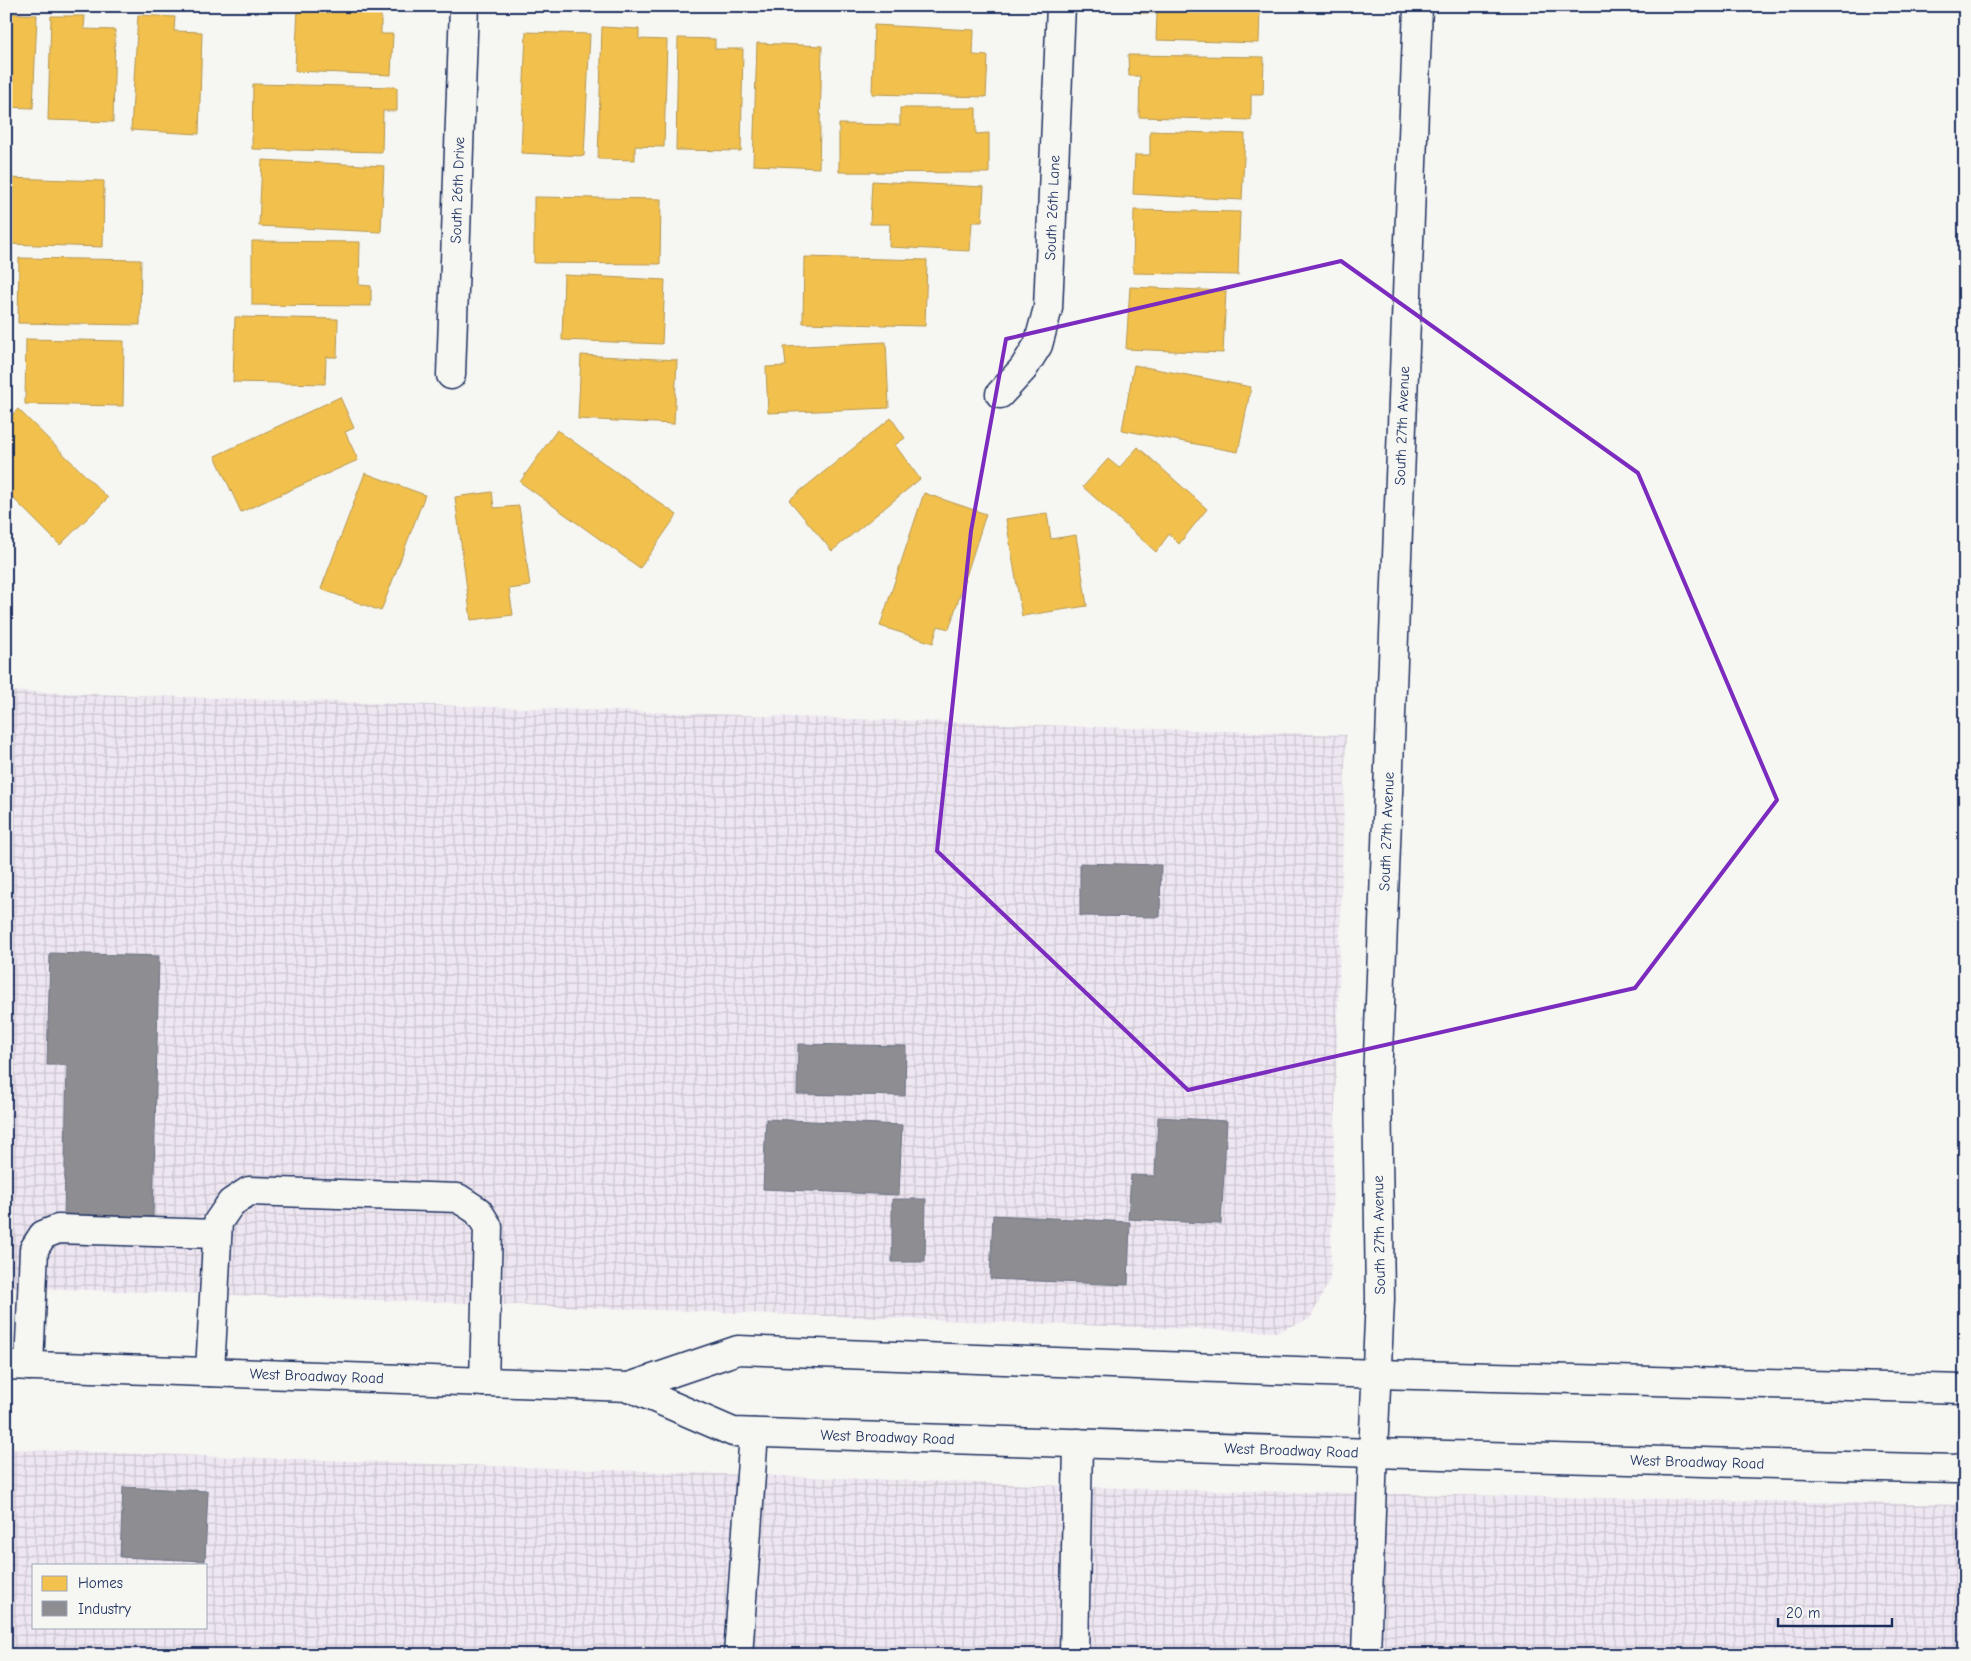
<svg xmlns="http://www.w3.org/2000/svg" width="1971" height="1661" font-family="'Comic Neue',sans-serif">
	<defs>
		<pattern id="industrial-grid" width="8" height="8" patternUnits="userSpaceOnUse" patternTransform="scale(1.25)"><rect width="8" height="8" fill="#eee6f1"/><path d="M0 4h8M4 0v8" fill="none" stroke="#ccc6d1"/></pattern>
	</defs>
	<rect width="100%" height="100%" fill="#f6f6f2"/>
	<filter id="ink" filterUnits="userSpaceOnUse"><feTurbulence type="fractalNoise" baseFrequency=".02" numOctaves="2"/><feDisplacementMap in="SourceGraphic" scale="10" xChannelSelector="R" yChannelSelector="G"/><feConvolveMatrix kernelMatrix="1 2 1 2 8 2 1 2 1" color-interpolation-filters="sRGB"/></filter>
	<g filter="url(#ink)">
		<g fill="url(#industrial-grid)" fill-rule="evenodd">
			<path d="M6 691 1346 735 1330 1279 1310 1319 1276 1332 6 1287Z"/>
			<path d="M6 1449 1151 1489 1965 1505V1655H6ZM34 1565H206V1627H34Z"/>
		</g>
		<g fill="#f2c14e" stroke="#b29553">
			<path d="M1139 6H1260L1259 43 1156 40 1157 13H1139Z"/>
			<path d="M298 7 381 10V34H393L391 75 295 71Z"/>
			<path d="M6 13 37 15 33 108 6 107Z"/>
			<path d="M138 15 175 17 174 31 202 32 199 134 131 130Z"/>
			<path d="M51 16H85L84 29 115 30 113 122 48 120Z"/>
			<path d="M874 25 974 30 973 55 988 56 986 97 872 94Z"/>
			<path d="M602 27 639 29V39L667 40 664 147 635 146V160L598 159Z"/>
			<path d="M526 32 590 34 584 156 521 153Z"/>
			<path d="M678 38 715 39V49H743L741 151 676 150Z"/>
			<path d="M757 43 822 46 819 168 753 165Z"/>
			<path d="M1128 55 1264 57 1263 94H1251V120L1139 117 1140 76H1129Z"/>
			<path d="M253 84 397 87V111H383L382 152 252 149Z"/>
			<path d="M900 108H976V134L989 133V173L839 172V124L900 125Z"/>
			<path d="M1150 131 1245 134 1242 200 1133 194 1135 155H1150Z"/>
			<path d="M262 160 384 166 381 232 259 226Z"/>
			<path d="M6 178 104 181 103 247 6 244Z"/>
			<path d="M872 181 984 187 982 222H972L970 251 889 247 890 224H870Z"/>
			<path d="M534 197 661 199 660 264 534 263Z"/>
			<path d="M1134 210 1240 212 1238 275 1133 273Z"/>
			<path d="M252 241 360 242 359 285 371 286V306L252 305Z"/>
			<path d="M804 257 927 260 925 326 803 323Z"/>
			<path d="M19 258 141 260 140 325 18 323Z"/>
			<path d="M564 275 665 280 662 344 562 340Z"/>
			<path d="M1130 287 1226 291 1223 353 1126 349Z"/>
			<path d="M235 317 338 319 337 357H326L325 384 233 382Z"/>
			<path d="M26 339 124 341 123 406 25 404Z"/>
			<path d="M886 342 889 408 768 413 766 367 786 366 784 347Z"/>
			<path d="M581 355 677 360 674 424 578 419Z"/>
			<path d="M1134 365 1251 387 1238 452 1122 430Z"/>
			<path d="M340 397 354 428 345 432 358 460 241 512 215 456Z"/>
			<path d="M18 409 108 498 60 545 6 491V421Z"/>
			<path d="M891 418 905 438 895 445 920 479 832 551 789 500Z"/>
			<path d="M557 430 677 515 640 568 520 482Z"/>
			<path d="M1138 447 1207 509 1179 544 1169 534 1156 552 1083 487 1108 459 1119 468Z"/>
			<path d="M365 473 425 495 381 611 321 589Z"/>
			<path d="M492 492 494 508 519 506 530 586 509 589 513 615 471 620 455 497Z"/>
			<path d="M924 493 986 514 949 629 938 626 933 643 880 626Z"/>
			<path d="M1047 513 1051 539 1076 535 1087 606 1022 616 1006 519Z"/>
		</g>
		<g fill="#8d8d92" stroke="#6b7182">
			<path d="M1080 863 1161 865 1160 917 1080 916Z"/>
			<path d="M50 953 159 956 153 1217 64 1215 67 1065H47Z"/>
			<path d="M798 1044 906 1046 905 1096 797 1094Z"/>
			<path d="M1158 1117 1227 1121 1221 1224 1128 1219 1131 1175 1155 1176Z"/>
			<path d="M766 1119 902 1125 899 1195 763 1189Z"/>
			<path d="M892 1199H926L925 1262H892Z"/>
			<path d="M993 1215 1130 1222 1128 1285 990 1279Z"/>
			<path d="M123 1487 208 1491 205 1561 120 1557Z"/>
		</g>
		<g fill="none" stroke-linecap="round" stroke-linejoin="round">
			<defs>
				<g id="minor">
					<path id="s1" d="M451 375 464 6"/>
					<path id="s2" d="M1000 394 1023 369 1038 345 1048 308 1061 6"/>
					<path d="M29 1366 34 1249 43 1235 58 1229 217 1234"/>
					<path d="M210 1372 218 1222 231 1203 249 1191 458 1198 478 1211 488 1227 484 1382"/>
					<path d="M738 1655 754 1433"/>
					<path d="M1074 1655 1078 1443"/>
					<path d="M1366 1655 1373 1453"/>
				</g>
				<g id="major">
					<path id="s3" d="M6 1365 629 1387 738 1350 1376 1374 1965 1389"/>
					<path id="s4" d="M629 1387 733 1432 1373 1453 1955 1469 1965 1467"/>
					<path id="s5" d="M1373 1453 1380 1299 1377 1081 1418 6"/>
				</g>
			</defs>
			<use href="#minor" stroke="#1b2f5e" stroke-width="31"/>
			<use href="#major" stroke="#1b2f5e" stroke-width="31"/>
			<use href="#minor" stroke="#f6f6f2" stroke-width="28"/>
			<use href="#major" stroke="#f6f6f2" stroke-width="28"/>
		</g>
	</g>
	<path fill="none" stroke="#7b2cbf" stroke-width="4" stroke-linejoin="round" d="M1341 261 1638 473 1777 800 1635 988 1188 1090 937 851 971 531 1006 339Z"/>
	<g text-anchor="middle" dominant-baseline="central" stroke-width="5" stroke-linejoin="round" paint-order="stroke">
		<g font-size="15" fill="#1b2f5e" stroke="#f6f6f2">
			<text stroke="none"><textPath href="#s1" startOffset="185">South 26th Drive</textPath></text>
			<text stroke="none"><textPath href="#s2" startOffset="201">South 26th Lane</textPath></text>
			<text stroke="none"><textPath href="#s5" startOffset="1028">South 27th Avenue</textPath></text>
			<text stroke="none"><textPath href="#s5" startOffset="622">South 27th Avenue</textPath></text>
			<text transform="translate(1379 1235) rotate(-91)">South 27th Avenue</text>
			<text stroke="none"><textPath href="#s3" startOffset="311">West Broadway Road</textPath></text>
			<text stroke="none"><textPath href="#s4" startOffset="268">West Broadway Road</textPath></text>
			<text stroke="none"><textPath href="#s4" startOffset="672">West Broadway Road</textPath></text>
			<text stroke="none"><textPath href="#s4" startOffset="1078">West Broadway Road</textPath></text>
		</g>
	</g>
	<rect width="1971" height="1661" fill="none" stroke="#f6f6f2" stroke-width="25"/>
	<rect x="12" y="12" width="1946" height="1636" fill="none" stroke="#1b2f5e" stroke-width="2" filter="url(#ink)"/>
	<rect x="32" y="1564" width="175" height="65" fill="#f6f6f2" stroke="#9ea6b7"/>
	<rect x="42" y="1576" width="25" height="15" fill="#f2c14e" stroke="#9ea6b7"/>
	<text x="78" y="1588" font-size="15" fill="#1b2f5e">Homes</text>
	<rect x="42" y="1601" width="25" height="15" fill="#8d8d92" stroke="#9ea6b7"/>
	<text x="78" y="1614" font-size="15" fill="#1b2f5e">Industry</text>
	<path d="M1778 1618v8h114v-8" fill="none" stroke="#1b2f5e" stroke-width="2.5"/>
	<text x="1786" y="1618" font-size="15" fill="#1b2f5e" stroke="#f6f6f2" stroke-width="4" paint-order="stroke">20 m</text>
</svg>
